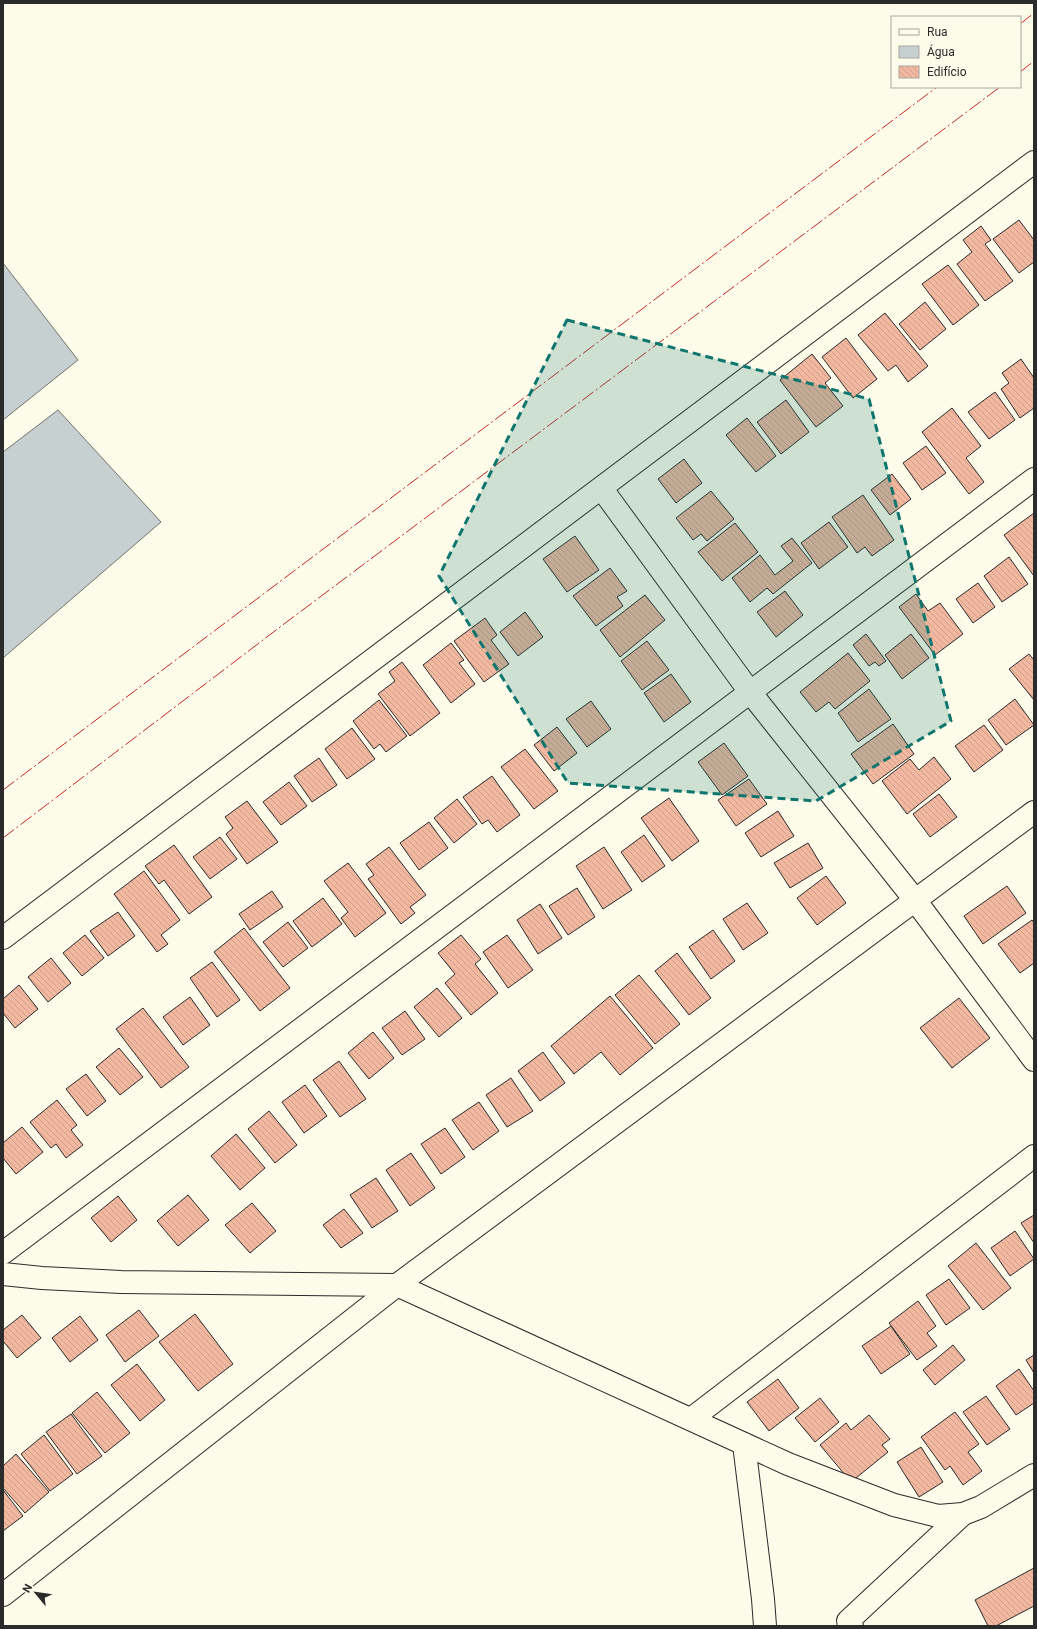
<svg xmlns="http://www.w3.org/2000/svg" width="1037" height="1629" font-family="Roboto,sans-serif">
	<defs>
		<pattern id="building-back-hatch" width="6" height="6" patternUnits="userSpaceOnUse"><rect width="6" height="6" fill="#f2b8a0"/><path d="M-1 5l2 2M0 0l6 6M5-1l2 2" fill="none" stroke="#d09e8a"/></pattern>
	</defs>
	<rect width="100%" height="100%" fill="#fdfbea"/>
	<g fill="#c7d0d0" stroke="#74746e">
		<path d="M3 263 78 360 3 420Z"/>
		<path d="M58 410 161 522 3 658V452Z"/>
	</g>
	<g fill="url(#building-back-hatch)" stroke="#2b2b2b">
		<path d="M1019 220 1034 240V262L1019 273 993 239Z"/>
		<path d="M981 226 991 240 985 244 1013 281 985 301 957 264 972 252 963 240Z"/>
		<path d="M948 265 979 305 953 325 922 284Z"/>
		<path d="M925 302 946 329 920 350 899 324Z"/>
		<path d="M885 313 928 366 908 382 896 365 888 371 858 335Z"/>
		<path d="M846 338 877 379 853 398 822 357Z"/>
		<path d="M812 354 831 378 825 383 843 406 816 427 780 380Z"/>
		<path d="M1021 359 1034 378V408L1020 418 1001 389 1009 383 1002 373Z"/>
		<path d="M995 392 1015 420 989 439 968 412Z"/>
		<path d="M786 400 809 432 781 454 757 422Z"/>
		<path d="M952 408 981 446 966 458 984 482 969 494 922 432Z"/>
		<path d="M747 418 776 456 756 472 726 435Z"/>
		<path d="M926 446 946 473 922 490 903 463Z"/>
		<path d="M684 459 702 483 676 503 658 479Z"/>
		<path d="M892 474 911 499 890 515 871 490Z"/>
		<path d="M711 491 734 519 707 541 701 534 693 540 676 518Z"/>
		<path d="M863 495 894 540 872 556 865 547 857 553 832 517Z"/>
		<path d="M1034 513V576L1004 535Z"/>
		<path d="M829 522 848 547 819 569 801 543Z"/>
		<path d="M735 523 758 552 722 581 698 552Z"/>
		<path d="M575 536 599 570 567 592 543 559Z"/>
		<path d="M792 538 812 563 773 594 767 588 750 602 732 578 760 555 775 575 793 561 781 546Z"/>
		<path d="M1009 557 1028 584 1002 602 984 576Z"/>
		<path d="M610 568 627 591 617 597 623 606 596 626 573 596Z"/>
		<path d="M978 583 995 607 973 623 956 599Z"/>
		<path d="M785 591 803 615 776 637 757 612Z"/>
		<path d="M916 594 928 611 940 603 963 634 935 655 899 607Z"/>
		<path d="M645 595 665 620 620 657 600 630Z"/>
		<path d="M525 612 543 637 518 656 500 632Z"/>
		<path d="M485 618 497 635 491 640 509 664 484 682 454 641Z"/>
		<path d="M866 634 886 661 879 666 875 662 869 666 853 645Z"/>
		<path d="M911 634 929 658 902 679 885 655Z"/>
		<path d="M647 641 669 670 642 690 621 661Z"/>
		<path d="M451 643 464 660 459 663 475 684 451 703 423 665Z"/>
		<path d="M848 653 870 681 835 709 829 702 816 712 800 692Z"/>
		<path d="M1029 654 1034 660V700L1009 669Z"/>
		<path d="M402 662 440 713 410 736 378 694 395 681 389 672Z"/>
		<path d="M671 674 691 702 664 722 644 693Z"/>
		<path d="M869 689 891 719 858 742 838 713Z"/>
		<path d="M1015 699 1034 725 1006 745 988 720Z"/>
		<path d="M379 700 407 736 386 752 380 744 374 749 353 721Z"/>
		<path d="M591 701 611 729 587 747 566 719Z"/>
		<path d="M893 724 914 754 873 784 851 754Z"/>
		<path d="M984 725 1003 750 974 772 955 746Z"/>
		<path d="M557 727 577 753 554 771 534 745Z"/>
		<path d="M352 728 375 759 347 779 325 749Z"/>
		<path d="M724 743 748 776 722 795 698 762Z"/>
		<path d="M525 749 558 791 534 809 501 767Z"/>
		<path d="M934 757 951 779 907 814 882 781 910 759 919 770Z"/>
		<path d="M319 758 337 785 312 802 294 776Z"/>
		<path d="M492 776 520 815 497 832 488 820 482 824 463 797Z"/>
		<path d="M749 779 767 804 736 826 718 800Z"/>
		<path d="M289 782 307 806 281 825 263 802Z"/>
		<path d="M939 794 957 817 930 837 913 814Z"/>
		<path d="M669 798 699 841 672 861 641 818Z"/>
		<path d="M457 799 477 824 454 843 434 818Z"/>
		<path d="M247 801 278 842 247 864 226 834 233 828 225 817Z"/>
		<path d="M778 811 794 836 761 857 745 833Z"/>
		<path d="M429 822 448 848 419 870 400 843Z"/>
		<path d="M644 835 665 866 642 882 621 852Z"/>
		<path d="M220 837 237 859 210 879 193 857Z"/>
		<path d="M808 843 823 868 790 888 774 863Z"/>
		<path d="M174 845 212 897 189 914 164 880 159 884 145 866Z"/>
		<path d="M389 847 426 895 410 907 415 913 401 924 368 879 374 875 366 864Z"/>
		<path d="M604 847 632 890 603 909 576 866Z"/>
		<path d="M348 863 386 913 355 937 341 918 348 912 324 881Z"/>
		<path d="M144 871 180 920 161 935 168 944 157 952 114 894Z"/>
		<path d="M826 876 846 903 817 925 797 898Z"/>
		<path d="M1007 886 1026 913 983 944 964 916Z"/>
		<path d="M577 888 595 917 568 935 549 906Z"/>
		<path d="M272 891 283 907 250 930 239 914Z"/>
		<path d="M323 898 342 924 312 947 293 921Z"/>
		<path d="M747 903 768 933 743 950 723 919Z"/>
		<path d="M540 904 562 938 538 954 517 920Z"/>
		<path d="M118 912 135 936 108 956 90 931Z"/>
		<path d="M1032 920 1034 923V963L1020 973 998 944Z"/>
		<path d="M288 922 308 948 283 967 263 942Z"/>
		<path d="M244 928 290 988 260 1011 214 952Z"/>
		<path d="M713 930 735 961 711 979 689 947Z"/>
		<path d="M85 935 104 958 82 976 63 953Z"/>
		<path d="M461 935 481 959 475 964 498 993 471 1015 445 983 455 974 438 953Z"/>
		<path d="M507 935 533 970 508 988 483 952Z"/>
		<path d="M677 953 711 998 689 1015 655 971Z"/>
		<path d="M51 958 71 983 48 1002 28 977Z"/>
		<path d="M212 962 240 1000 217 1017 190 978Z"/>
		<path d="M639 975 680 1024 655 1044 615 995Z"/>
		<path d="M19 985 38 1009 15 1028 3 1013V999Z"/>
		<path d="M437 988 462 1018 439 1037 414 1007Z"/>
		<path d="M610 996 653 1048 620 1075 601 1052 574 1074 551 1046Z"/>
		<path d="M190 997 210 1025 183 1045 163 1017Z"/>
		<path d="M959 998 990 1038 952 1068 920 1028Z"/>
		<path d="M143 1008 189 1067 161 1088 116 1029Z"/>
		<path d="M405 1011 425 1039 402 1055 382 1028Z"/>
		<path d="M373 1032 394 1058 369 1079 348 1053Z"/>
		<path d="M119 1048 143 1077 120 1095 96 1067Z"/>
		<path d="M543 1052 565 1083 540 1101 518 1071Z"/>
		<path d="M339 1061 366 1099 340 1117 313 1080Z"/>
		<path d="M86 1074 106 1101 87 1116 66 1089Z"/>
		<path d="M511 1078 533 1111 507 1127 486 1095Z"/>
		<path d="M305 1085 327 1116 304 1133 282 1102Z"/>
		<path d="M57 1100 77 1125 71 1130 83 1145 66 1158 56 1144 51 1148 30 1122Z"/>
		<path d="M479 1102 499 1131 473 1150 452 1120Z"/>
		<path d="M269 1111 297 1145 275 1163 248 1129Z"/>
		<path d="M22 1127 43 1152 16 1174 3 1158V1143Z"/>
		<path d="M445 1128 465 1157 441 1174 421 1144Z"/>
		<path d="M236 1134 265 1168 240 1190 211 1156Z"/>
		<path d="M411 1153 435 1188 410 1206 386 1170Z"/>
		<path d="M376 1178 398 1211 372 1228 350 1195Z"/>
		<path d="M188 1195 209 1220 178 1246 157 1221Z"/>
		<path d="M118 1196 137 1220 111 1242 91 1218Z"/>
		<path d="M252 1203 276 1231 250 1253 225 1225Z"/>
		<path d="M344 1209 363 1233 341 1248 323 1225Z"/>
		<path d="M1034 1215V1243L1021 1223Z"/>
		<path d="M1015 1231 1034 1259 1010 1276 991 1248Z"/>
		<path d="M976 1243 1011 1288 983 1310 948 1266Z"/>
		<path d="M949 1279 970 1308 946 1325 926 1295Z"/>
		<path d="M918 1301 936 1326 927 1333 937 1346 917 1360 889 1323Z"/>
		<path d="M139 1310 159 1336 125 1362 106 1335Z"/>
		<path d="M195 1314 233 1364 198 1391 159 1342Z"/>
		<path d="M22 1315 41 1338 17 1358 3 1341V1330Z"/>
		<path d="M80 1316 98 1340 70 1362 52 1338Z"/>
		<path d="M891 1326 910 1354 881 1374 862 1346Z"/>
		<path d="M953 1345 965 1360 935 1385 923 1370Z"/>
		<path d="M1034 1355V1373L1026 1360Z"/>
		<path d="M137 1364 165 1400 140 1421 111 1385Z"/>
		<path d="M1019 1369 1034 1391V1403L1016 1415 996 1386Z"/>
		<path d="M778 1379 799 1408 769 1431 747 1402Z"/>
		<path d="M97 1392 130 1433 105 1453 72 1413Z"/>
		<path d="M986 1396 1010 1429 987 1445 963 1412Z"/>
		<path d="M820 1398 839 1422 815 1442 795 1418Z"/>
		<path d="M955 1412 979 1444 968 1452 982 1471 963 1485 950 1466 945 1470 921 1437Z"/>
		<path d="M71 1414 102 1456 77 1474 46 1432Z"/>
		<path d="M869 1415 890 1439 882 1445 888 1452 851 1482 820 1445 846 1423 851 1430Z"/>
		<path d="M44 1435 73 1474 50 1491 21 1454Z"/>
		<path d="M921 1447 943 1482 919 1497 897 1462Z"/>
		<path d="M16 1454 49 1492 25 1513 3 1488V1466Z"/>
		<path d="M3 1490 23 1516 3 1531Z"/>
		<path d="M1034 1568V1606L996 1626H988L975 1600Z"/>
	</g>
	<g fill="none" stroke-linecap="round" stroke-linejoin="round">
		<defs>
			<g id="minor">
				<path d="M602 489 750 692 915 900 1034 1060"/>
				<path d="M3 938 1034 162"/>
				<path d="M3 1253 1034 479"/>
				<path d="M3 1274 42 1278 121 1282 397 1285 788 1464 894 1505 938 1516 963 1514 981 1507 1034 1475"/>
				<path d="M691 1419 1034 1156"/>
				<path d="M744 1444 763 1599 765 1626"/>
				<path d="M3 1595 397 1285 1034 812"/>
				<path d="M852 1626 848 1621 963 1514"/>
			</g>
		</defs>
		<use href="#minor" stroke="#2b2b2b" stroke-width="24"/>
		<use href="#minor" stroke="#fdfbea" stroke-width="22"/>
		<g stroke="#c62828" stroke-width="1" stroke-dasharray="14 3 2 3" stroke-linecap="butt">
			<path d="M1020 24 1034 13"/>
			<path d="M1020 72 1034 61"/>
			<path d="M3 790 937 87"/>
			<path d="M3 838 284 624 1000 87"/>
		</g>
	</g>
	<path fill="#0f766e" fill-opacity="0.2" stroke="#0f766e" stroke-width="3" stroke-dasharray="8 5" stroke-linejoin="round" d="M567 320 869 399 951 721 816 801 568 783 439 576Z"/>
	<rect width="1037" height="1629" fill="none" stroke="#2b2b2b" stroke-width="8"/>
	<rect x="891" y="16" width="130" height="72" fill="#fdfbea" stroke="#a9a89e"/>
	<rect x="899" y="29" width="20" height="6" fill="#fdfbea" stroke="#a9a89e"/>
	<text x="927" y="36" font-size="12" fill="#2b2b2b">Rua</text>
	<rect x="899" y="46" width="20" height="12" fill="#c7d0d0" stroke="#a9a89e"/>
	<text x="927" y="56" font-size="12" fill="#2b2b2b">Água</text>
	<rect x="899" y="66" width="20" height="12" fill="url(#building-back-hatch)" stroke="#a9a89e"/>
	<text x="927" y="76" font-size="12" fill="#2b2b2b">Edifício</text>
	<g transform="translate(36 1593) rotate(299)" stroke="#fdfbea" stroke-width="3" paint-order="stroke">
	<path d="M0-3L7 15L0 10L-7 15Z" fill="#2b2b2b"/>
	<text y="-6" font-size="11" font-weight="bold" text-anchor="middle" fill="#2b2b2b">N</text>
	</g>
</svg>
